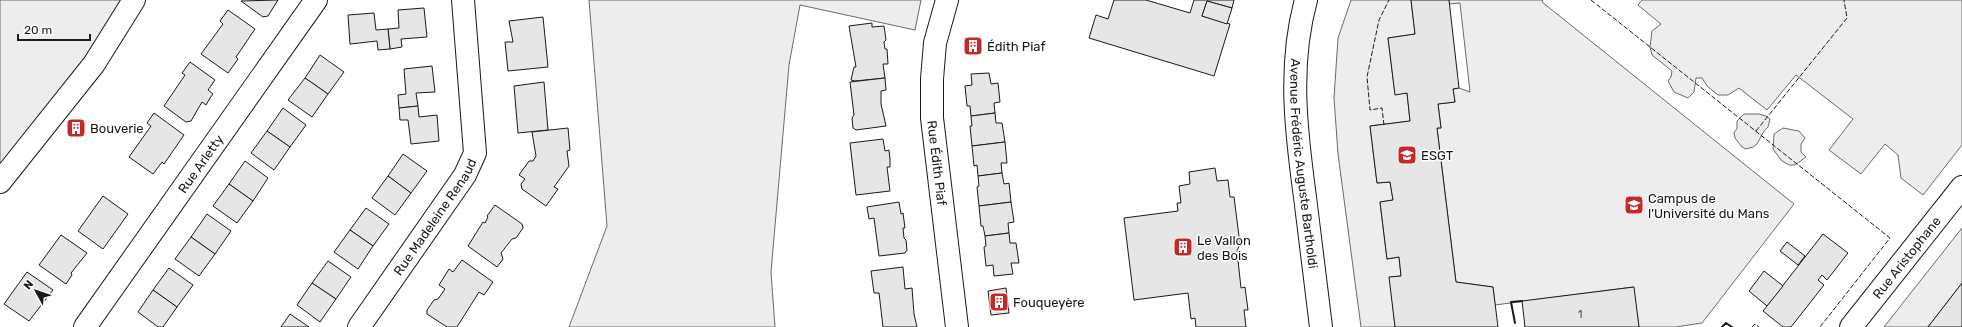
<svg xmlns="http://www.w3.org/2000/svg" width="1962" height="327" font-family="Rubik,sans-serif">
	<rect width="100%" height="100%" fill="#fff"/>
	<g fill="#ededed" stroke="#6a6a6a">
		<path d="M0 0H134L0 182Z"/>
		<path d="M589 0H921L915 30 800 5 789 65 771 272 775 327H569L607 226Z"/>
		<path d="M1351 0H1411L1415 34 1388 38 1395 94 1407 93 1410 121 1370 126 1377 183 1390 182 1393 200 1380 202 1387 259 1399 257 1401 276 1390 277 1395 327H1361L1338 154 1334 98 1338 38Z"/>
		<path d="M1449 0H1543L1542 2 1794 204 1702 323 1676 327H1639L1633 287 1495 305 1493 287 1456 282 1437 128H1441L1438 104 1455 102 1453 89 1459 88 1470 92 1460 3 1449 4Z"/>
		<path d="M1642 0H1962V145L1923 195 1901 178 1898 155 1885 144 1861 174 1829 150 1853 119 1796 75 1767 110 1739 88 1728 95H1718L1707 86 1702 78H1696L1694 92 1688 98 1674 92 1668 81 1671 77 1672 71 1652 55 1650 47 1652 31 1661 24 1638 5Z"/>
		<path d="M1744 114H1759L1766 116 1770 119 1768 127 1764 131 1757 144 1753 147 1746 149 1742 147 1735 138 1734 132 1737 129V121Z"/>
		<path d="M1783 128 1799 131 1805 138 1801 144V152L1806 157 1795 165H1789L1781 160 1773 149 1774 134Z"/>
		<path d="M1962 228V283L1928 327H1884Z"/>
	</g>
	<g fill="#e6e6e6" stroke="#1a1a1a">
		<path d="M278 0 268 16 263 17 241 1Z"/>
		<path d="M1114 0H1146L1190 13 1194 0H1234L1232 8 1207 1 1202 16 1230 24 1214 76 1089 38 1096 15 1108 19Z"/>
		<path d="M1411 0H1449L1459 88 1453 89 1455 102 1438 104 1441 128H1437L1456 282 1493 287 1498 327H1395L1389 277 1401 276 1399 257 1387 259 1380 202 1393 200 1390 182 1377 183 1370 126 1410 121 1407 93 1395 95 1388 38 1415 34Z"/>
		<path d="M1207 1 1232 8 1227 24 1202 16Z"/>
		<path d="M424 8 427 37 401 39 402 47 390 49 388 29 399 28 398 10Z"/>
		<path d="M228 10 255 29 236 57 238 59 228 73 201 54 223 24 220 21Z"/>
		<path d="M374 13 376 30 388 29 390 49 378 50 377 41 350 44 348 15Z"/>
		<path d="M543 17 548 67 508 71 505 42H513L509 21Z"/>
		<path d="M872 23V27L884 26 886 40 884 42 885 49H887L888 64H883L885 78 855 81 851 80 854 67H856L849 26Z"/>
		<path d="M971 39 979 41 975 54 968 51Z"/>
		<path d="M320 55 344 72 328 94 305 78Z"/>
		<path d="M190 62 215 80 208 90 213 94 210 98 206 105 202 102 191 121 186 122 164 106 185 75 182 73Z"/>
		<path d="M432 66 435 92 416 93 418 106 399 108 398 95 406 94 404 69Z"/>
		<path d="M989 73 991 84 998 83 1000 102 994 103 995 113 971 116 970 106H967L965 86 972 85 971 74Z"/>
		<path d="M305 78 328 94 312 117 288 100Z"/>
		<path d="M885 78 886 90 881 91V104L886 126 856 130 853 128 852 118 854 115 850 82Z"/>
		<path d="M544 82 548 130 518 133 514 86Z"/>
		<path d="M418 106 419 117 437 115 439 141 411 144 408 120H400L399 108Z"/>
		<path d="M283 108 306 125 290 147 267 131Z"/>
		<path d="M154 113 184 135 164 164 162 162 153 174 129 157 151 126 147 123Z"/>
		<path d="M995 113 996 123H1002L1005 142 972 146 970 126H972L971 116Z"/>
		<path d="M76 122 82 126 76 135 70 131Z"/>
		<path d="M568 128 570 150 567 151 569 166 554 187 558 189 546 206 522 189 521 184 525 179 519 175 529 161H533L536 156 532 132Z"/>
		<path d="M267 131 290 147 274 170 251 153Z"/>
		<path d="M883 139 885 151 889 150 890 159V167H887L890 191 856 195 850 143Z"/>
		<path d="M1005 142 1007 163H1001L1002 173 978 176 977 165 974 166 972 146Z"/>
		<path d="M403 154 427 171 411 193 388 176Z"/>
		<path d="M245 161 268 178 253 201 229 184Z"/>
		<path d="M1215 168 1217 181 1228 180 1230 197H1234L1240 244 1237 251 1241 288 1245 287 1248 310H1244L1246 327H1196L1195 318 1191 319 1188 293 1134 300 1124 218 1178 211 1177 203H1181L1179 186 1190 184 1189 172Z"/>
		<path d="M1002 173 1004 184 1009 183 1011 202 979 206 977 187 979 186 978 176Z"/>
		<path d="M388 176 411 193 395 215 372 198Z"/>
		<path d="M229 184 253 201 237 223 213 206Z"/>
		<path d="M103 196 128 214 103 249 78 231Z"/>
		<path d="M899 202 901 214 903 213 905 228H903L904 238 906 240 907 250 905 253 879 256 874 218 869 219 867 207Z"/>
		<path d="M1011 202 1014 222 1008 223 1009 233 985 236 983 226H981L979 206Z"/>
		<path d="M495 205 522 224 523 228 516 238 512 239 501 253 503 259 497 267 468 246 483 222 485 223 488 217 487 216Z"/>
		<path d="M366 208 389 224 373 246 350 230Z"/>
		<path d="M207 214 231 231 215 254 191 237Z"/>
		<path d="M350 230 373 246 358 269 334 252Z"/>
		<path d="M1009 233 1010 243H1016L1019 263H1011L1013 274 994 276 993 265 986 266 984 247 986 246 985 236Z"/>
		<path d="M1823 234 1848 253 1827 280 1822 275 1818 280 1824 285 1791 327H1783L1763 311Z"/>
		<path d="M61 235 87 253 71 273 72 275 66 284 39 265Z"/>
		<path d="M191 237 215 254 199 276 175 259Z"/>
		<path d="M1787 242 1805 256 1798 265 1780 251Z"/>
		<path d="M462 260 493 282 484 295 479 292 457 327H447L427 314V310L434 300 438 299 445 289 439 285 449 269 453 272Z"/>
		<path d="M328 261 351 277 336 299 312 283Z"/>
		<path d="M903 267 905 289 912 288 914 314 917 327H883L879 293H874L871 271Z"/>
		<path d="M169 268 193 285 177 307 153 290Z"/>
		<path d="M1764 271 1783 286 1767 306 1749 291Z"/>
		<path d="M27 272 53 290 29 321 4 304Z"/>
		<path d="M312 283 336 299 320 322 297 305Z"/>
		<path d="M1962 283V327H1928Z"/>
		<path d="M1634 287 1639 327H1525L1522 301Z"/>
		<path d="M1006 288 1009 313 991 315 988 291Z"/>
		<path d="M153 290 177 307 163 327H158L138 312Z"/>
		<path d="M290 314 309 327H281Z"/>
	</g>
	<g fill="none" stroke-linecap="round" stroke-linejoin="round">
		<defs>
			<g id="street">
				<path id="s1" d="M947 0 935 43 932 79V118L957 327"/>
				<path d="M0 182 94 64 134 0"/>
				<path id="s2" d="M85 327 316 0"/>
				<path id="s3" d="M359 327 465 175 475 153 463 0"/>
				<path id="s4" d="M1851 327 1962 187"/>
			</g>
			<g id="secondary">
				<path id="s5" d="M1306 0C1288 65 1296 131 1305 197 1310 240 1316 284 1321 327"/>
			</g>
		</defs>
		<use href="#street" stroke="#1a1a1a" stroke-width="24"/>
		<use href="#secondary" stroke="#1a1a1a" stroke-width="24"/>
		<use href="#street" stroke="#fff" stroke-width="22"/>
		<use href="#secondary" stroke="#fff" stroke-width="22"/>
		<g stroke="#1a1a1a" stroke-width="1" stroke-dasharray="5 2" stroke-linecap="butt">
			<path d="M1591 0 1890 238 1820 327"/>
			<path d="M1384 125 1382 108 1370 110 1367 77 1379 20 1389 0"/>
			<path d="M1756 131 1847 18 1844 0"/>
			<path d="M1752 327 1755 324 1759 327"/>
		</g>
		<g stroke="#1a1a1a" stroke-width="2">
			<path d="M1515 323 1511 302 1522 301"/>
			<path d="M1722 327 1726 323 1732 327"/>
		</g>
	</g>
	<defs>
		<symbol id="building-square" viewBox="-11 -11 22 22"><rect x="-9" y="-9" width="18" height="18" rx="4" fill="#c62828" stroke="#fff"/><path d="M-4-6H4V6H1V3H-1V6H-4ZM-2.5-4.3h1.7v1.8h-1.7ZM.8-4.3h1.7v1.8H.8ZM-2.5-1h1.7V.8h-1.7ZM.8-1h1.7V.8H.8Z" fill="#fff"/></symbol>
		<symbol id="university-square" viewBox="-11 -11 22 22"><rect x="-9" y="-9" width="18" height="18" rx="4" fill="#c62828" stroke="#fff"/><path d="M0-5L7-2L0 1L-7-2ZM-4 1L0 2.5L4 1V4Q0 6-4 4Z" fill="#fff"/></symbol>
	</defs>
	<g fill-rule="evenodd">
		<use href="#building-square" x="962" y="35" width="22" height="22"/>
		<use href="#building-square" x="65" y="117" width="22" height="22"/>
		<use href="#university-square" x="1396" y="144" width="22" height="22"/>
		<use href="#university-square" x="1623" y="194" width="22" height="22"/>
		<use href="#building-square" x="1172" y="236" width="22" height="22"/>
		<use href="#building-square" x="988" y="291" width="22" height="22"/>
	</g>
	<g text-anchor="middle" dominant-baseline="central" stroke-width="3" stroke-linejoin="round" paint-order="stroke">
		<g font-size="11" fill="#4d4d4d">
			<text x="1580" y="314">1</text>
		</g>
		<g font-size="13" fill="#1a1a1a" stroke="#fff" text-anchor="start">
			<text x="987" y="46">Édith Piaf</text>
			<text x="90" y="128">Bouverie</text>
			<text x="1421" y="155">ESGT</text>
			<text x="1648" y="198">Campus de<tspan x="1648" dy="15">l'Université du Mans</tspan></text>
			<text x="1197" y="240">Le Vallon<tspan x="1197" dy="15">des Bois</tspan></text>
			<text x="1013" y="302">Fouqueyère</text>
		</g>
		<g font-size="13" fill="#1a1a1a" stroke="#fff">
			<text stroke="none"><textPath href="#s2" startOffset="200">Rue Arletty</textPath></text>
			<text stroke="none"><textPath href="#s1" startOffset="165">Rue Édith Piaf</textPath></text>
			<text stroke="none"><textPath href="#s5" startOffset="165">Avenue Frédéric Auguste Bartholdi</textPath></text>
			<text stroke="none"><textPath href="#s3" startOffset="134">Rue Madeleine Renaud</textPath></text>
			<text stroke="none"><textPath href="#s4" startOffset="89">Rue Aristophane</textPath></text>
		</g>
	</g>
	<g transform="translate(36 291) rotate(310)" stroke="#ffffff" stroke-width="3" paint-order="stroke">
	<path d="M0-3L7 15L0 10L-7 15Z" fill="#1a1a1a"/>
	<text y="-6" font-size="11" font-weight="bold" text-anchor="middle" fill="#1a1a1a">N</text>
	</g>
	<path d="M18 34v6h72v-6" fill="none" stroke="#1a1a1a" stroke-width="2"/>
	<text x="24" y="34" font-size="12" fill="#1a1a1a" stroke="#ffffff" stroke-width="3" paint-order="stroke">20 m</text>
</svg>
